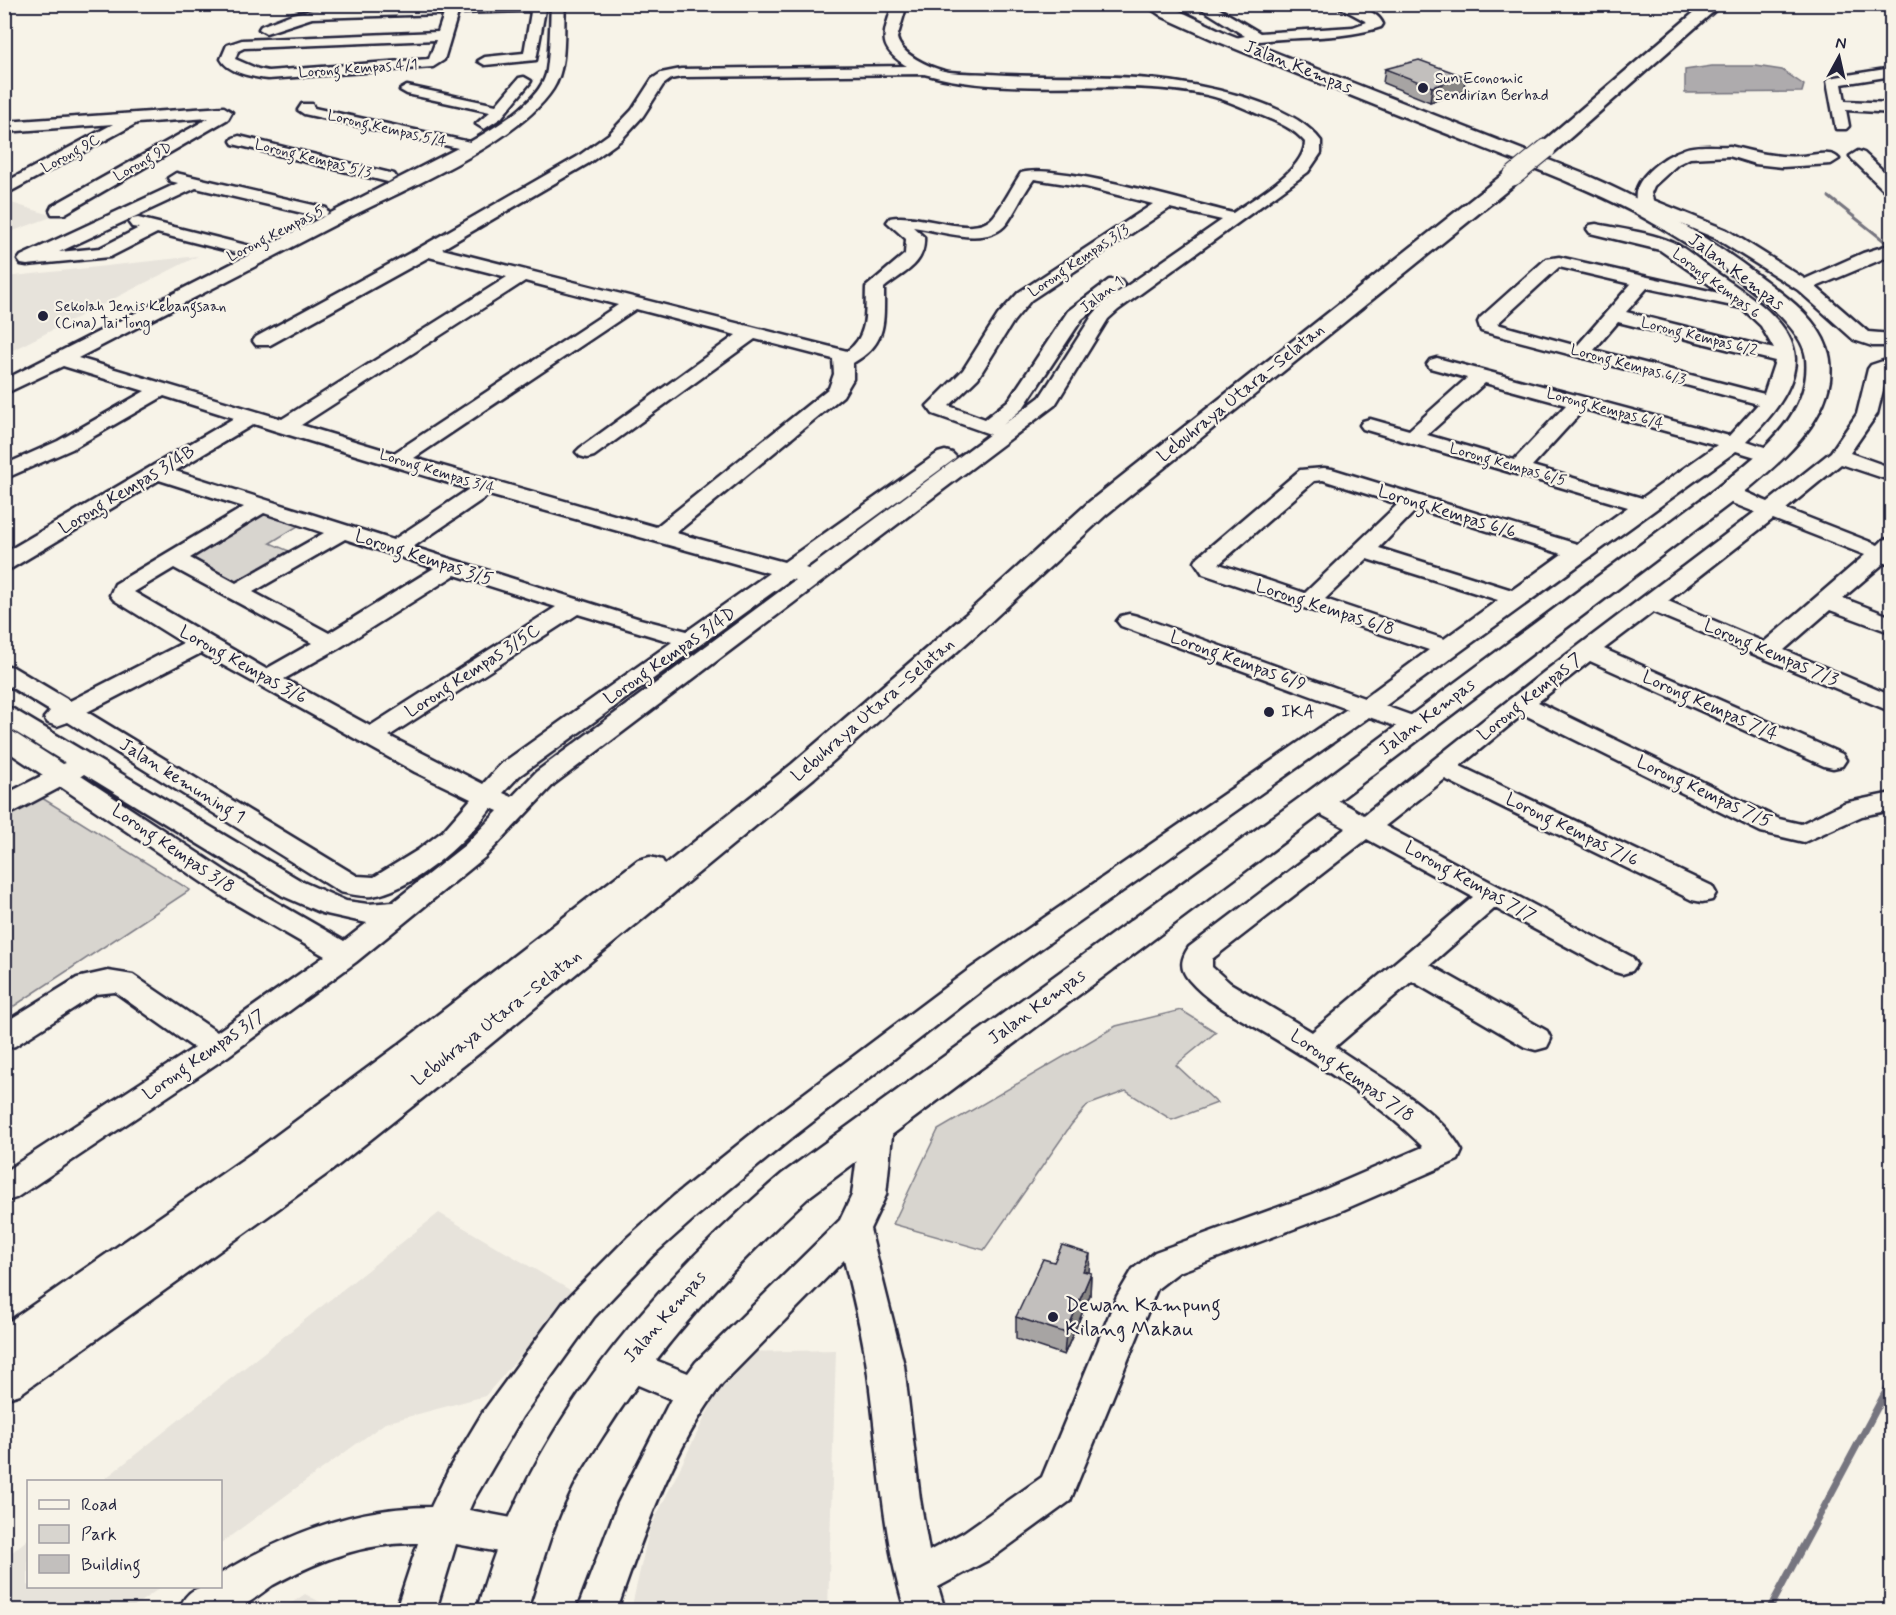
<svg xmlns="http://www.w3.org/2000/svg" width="1896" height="1615" font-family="Mynerve,sans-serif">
	<rect width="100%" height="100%" fill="#f7f3e8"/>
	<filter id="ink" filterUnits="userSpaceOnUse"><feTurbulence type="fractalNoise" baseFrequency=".0167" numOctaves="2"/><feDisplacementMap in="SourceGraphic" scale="12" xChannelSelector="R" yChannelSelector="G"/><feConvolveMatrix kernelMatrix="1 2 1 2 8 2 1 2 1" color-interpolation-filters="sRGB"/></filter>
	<g filter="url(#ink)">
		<g fill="#e7e3db">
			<path d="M5 201 54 216 5 234Z"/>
			<path d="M198 256 5 354V277Z"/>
			<path d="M439 1213 575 1293 485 1396 385 1423 221 1543 220 1482H101Z"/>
			<path d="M836 1350 828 1610H631L649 1531 737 1352Z"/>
			<path d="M28 1539V1586L161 1587 129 1610H5V1558Z"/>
			<path d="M305 1594 335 1610H281Z"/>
		</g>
		<g fill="#d8d5cf" stroke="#7d7c85" stroke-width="1.5">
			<path d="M266 515 298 526 270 543 296 554 237 583 193 558 254 516Z"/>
			<path d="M34 793 190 890 5 1012V809Z"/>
			<path d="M1181 1010 1216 1032 1176 1065 1217 1103 1172 1120 1126 1091 1088 1105 1071 1125 984 1250 893 1224 938 1130 1116 1026Z"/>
		</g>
		<path fill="#aeabad" stroke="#76747f" stroke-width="1.5" d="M1712 66H1756L1782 70 1804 85 1802 92 1685 93V70Z"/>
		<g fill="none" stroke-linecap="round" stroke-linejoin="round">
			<path stroke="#76747f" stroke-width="3" d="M1829 197 1892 247"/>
			<path stroke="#76747f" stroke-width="7" d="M1769 1610 1892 1380"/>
			<defs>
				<g id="minor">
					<path d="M480 4C496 4 534 0 545 10L536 60 485 65 478 61 485 57 524 53 531 12 527 11 458 13 444 60 433 67 268 79C253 77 228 73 221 59L227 45 242 40 438 32 444 14 312 18 266 33 259 29 261 26 292 14 312 10ZM436 40 429 59 268 71 258 69 235 59 238 51 244 48Z"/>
					<path d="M551 4H565C563 31 568 66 553 89 519 142 405 189 348 218 258 265 168 311 78 358L282 419 507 277 429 257 270 345H256L253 341 256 337 421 247 577 157 609 134 632 110 652 79 661 73 681 69 907 66C875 46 884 35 893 4H907L897 38C900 54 929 67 944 71 958 74 974 73 989 74 1042 78 1096 74 1149 79 1196 83 1292 101 1321 141V153L1308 172 1118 310 1108 319 1055 405 554 784 485 857 356 962 228 1056 16 1198 4 1202V1172L194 1048 115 992 96 994 15 1046 4 1049V1023L77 978 108 971 133 975 217 1032 325 956 225 898 61 787 14 812 4 814V795L43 775 4 749V729L13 732 63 764 66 763 4 725V706L13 709 303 882 346 901 368 904 393 902 465 845 498 811 491 808C467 841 414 890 372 896 362 897 350 894 340 892L68 722 57 726 48 723 44 718 50 711 4 683V665L13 667 70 701 183 643 114 600 110 595 115 584 244 507 159 480 12 568 4 570V553L234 418 164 396 72 449 4 479V465L58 441 145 391 63 366 4 394V380L458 148 304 114 298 110 302 104H312L314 108 470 142C495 127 542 101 547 70 550 49 550 26 551 4ZM924 74C1013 99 1115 76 1207 95 1225 99 1242 107 1258 114 1277 122 1292 127 1305 142 1305 170 1255 197 1233 213 1191 203 1054 162 1021 173 1012 187 1004 203 994 216 975 241 919 211 890 218L887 222 906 239 905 254 866 287C865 311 869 336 847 351L442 249 589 163 621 140 643 116 663 85 671 79 681 77ZM1034 179 1086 187 1153 204 1019 292 998 315 963 370 927 406 933 414 990 434 808 569 805 568 952 461 956 457 952 453 945 451 938 453 784 562 676 533 843 396 853 379V363C887 344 884 323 884 288 902 273 926 265 924 237L913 227C939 230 987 249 1007 223 1017 209 1024 192 1034 179ZM1170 208 1222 220 1104 302 1092 316 1040 397 1003 425 1023 408 1082 319 1121 288 1124 284 1121 280H1109L1068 311 1009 400 985 419 949 406 978 378 1013 322 1031 300ZM525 281 618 305 394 453 301 425ZM636 309 736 335 580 448 576 452 580 456 587 458 594 456 755 339 833 359 834 374 829 388 656 527 414 458ZM254 424 276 431 469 489 393 540 175 471ZM489 495 769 573 687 631 640 619 413 547ZM264 513 324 533 236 583 190 558ZM345 539 434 568 329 633 253 592ZM174 568 312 643 266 669 134 592ZM455 575 556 607 370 726 284 679 339 648ZM791 579 795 580 536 772 512 797 503 793 519 776ZM578 614 672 642 501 764 483 784 389 736ZM201 653 415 772 471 799 443 831 418 850 374 877 357 876 87 712ZM84 774 283 896 322 913 367 923 344 941 245 884 81 776Z"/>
					<path d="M1194 4H1211L1260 33 1353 27 1367 22 1334 4C1349 4 1376 8 1383 24L1381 27C1341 40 1300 36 1259 41 1249 42 1240 47 1231 45L1229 42 1231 39 1245 36Z"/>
					<path d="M1892 68V76L1842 84 1845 101 1892 103V113L1846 110 1849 126 1846 129H1836L1827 81 1829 78Z"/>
					<path d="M524 77 531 81 529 84 501 118 484 129 476 124 490 112 407 94 400 90 407 86 496 105 519 78Z"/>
					<path d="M224 107 232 112 228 119 64 214H52L50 210 52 206 209 118 137 123 4 195V183L113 124 4 132V122Z"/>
					<path d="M239 136 394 174 396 177 388 182 233 144 231 141 233 138Z"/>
					<path d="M1730 146C1755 152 1776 158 1802 156 1813 155 1832 150 1839 159L1831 164 1782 167 1755 164 1729 156 1690 158 1678 164 1654 186 1651 193 1653 200 1727 230 1805 279 1863 253 1892 244V255L1816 287 1868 332 1892 334V346H1872L1854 340 1798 290 1715 238 1643 208 1630 209 1628 205 1636 200C1632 179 1664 156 1682 150 1695 144 1715 147 1730 146Z"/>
					<path d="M1858 151 1864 153 1892 179V193L1886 192 1852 159 1850 156Z"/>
					<path d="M176 173 326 208 328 212 326 216 320 217 196 188 59 252 100 248 139 228 132 227 129 223 132 219 138 218 250 246 253 250 250 254 244 255 157 233 110 257 27 265 21 264 18 260 21 256 178 183 170 181 168 178Z"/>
					<path d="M1596 224C1621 229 1648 232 1672 242 1687 249 1700 261 1714 271 1742 291 1794 320 1795 359 1795 391 1768 420 1747 441L1779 452 1783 456 1779 460 1772 462 1736 451 1385 706 1424 720 1428 725 1424 730 1415 733 1369 717 989 985 793 1137 698 1215 652 1256 594 1317 522 1417 473 1501 469 1510 527 1521 541 1526 547 1539 541 1552 527 1557 456 1544 436 1610H396L418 1543C365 1542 319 1560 273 1585 261 1593 248 1605 234 1610 223 1614 193 1610 179 1610 187 1588 199 1586 220 1586V1574C286 1534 354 1507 431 1507L450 1467 483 1412 564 1302 628 1237 674 1196 770 1119 967 971 1347 709 1121 626 1117 621 1121 616 1129 614 1137 616 1364 698 1429 650 1203 574 1195 562 1198 557 1300 470 1324 468 1332 469 1577 544 1628 507 1363 429 1360 425 1363 421 1370 419 1409 430 1467 378 1430 368 1427 364 1430 360 1437 358 1729 436 1758 404 1481 331 1478 322 1480 318 1546 259 1559 257 1723 294 1660 250 1590 233 1587 229 1590 225ZM1559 267 1631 284 1577 346 1497 324ZM1647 288 1742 308 1761 326 1774 349 1626 312ZM1618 322 1775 361 1764 394 1594 350ZM1485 383 1566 405 1514 460 1427 435ZM1584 409 1717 445 1642 498 1532 466ZM1323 480 1398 504 1305 593 1219 564 1314 481ZM1417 509 1562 554 1512 590 1379 548ZM1367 559 1498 600 1444 639 1325 599Z"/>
					<path d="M1883 361 1892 363V375L1887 374 1877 414 1850 453 1892 468V481L1841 464 1786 509 1878 545 1883 540 1892 538V565L1884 563 1843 598 1892 617V633L1830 610 1784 650 1892 696V712L1653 612 1604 649 1842 754 1846 760 1842 766 1833 768 1824 766 1590 661 1538 702 1779 819 1801 824 1844 803 1892 793V810L1862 816 1804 842 1761 832 1523 714 1460 766 1712 886 1716 893 1712 900 1702 902 1692 900 1445 779 1385 826 1632 957 1637 964 1632 971 1622 974 1612 971 1495 908 1430 965 1547 1031 1551 1039 1547 1047 1536 1050 1525 1047 1412 981 1335 1047C1375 1075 1439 1108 1462 1151L1458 1160 1336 1213 1179 1272 1157 1289 1070 1501 992 1558 938 1587 945 1610H905C881 1532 879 1449 867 1367 862 1331 853 1296 844 1260L722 1384C672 1450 644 1533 617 1610H577L618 1503 671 1399 612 1374 607 1363 612 1352 625 1348 688 1373 696 1362 840 1220 852 1195 861 1125 866 1116 877 1113 888 1116 893 1125 886 1195 870 1229 904 1365 920 1499 929 1551 964 1532 1042 1477 1117 1296 1133 1269 1155 1252 1312 1195 1423 1147C1381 1104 1323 1068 1272 1037 1244 1020 1210 1005 1189 980 1179 968 1181 959 1189 947L1346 828 1307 807 1304 801 1307 795C1327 790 1347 806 1364 815L1544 672 1755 512 1719 498 1716 493 1719 488C1735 484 1753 496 1768 502L1831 452 1857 414 1868 369 1871 365ZM1773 519 1865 555 1764 642 1668 601ZM1367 839 1473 897 1312 1032 1230 983 1212 967V959Z"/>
				</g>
				<path id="major" d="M1144 4H1165L1226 33 1584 174C1649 202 1707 236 1763 279 1787 297 1817 318 1827 348 1831 358 1831 370 1830 380 1822 431 1773 468 1736 499L1329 808 810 1196C731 1268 660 1345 603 1436 591 1455 577 1474 568 1495 550 1531 540 1572 527 1610H477C524 1434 646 1291 782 1174L1305 794 1718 487C1757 455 1812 416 1806 358 1802 312 1674 233 1633 212 1577 183 1517 162 1458 138 1376 106 1295 73 1214 40L1163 17Z"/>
				<g id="highway">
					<path d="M1704 4H1722L1553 153H1539L1536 149 1539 145Z"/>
					<path d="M1513 170 1520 172 1523 176 1520 180 1107 514 985 627 814 778 487 1047 331 1171 20 1394 4 1399V1325L258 1149 397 1046 638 860 650 857 662 860 665 865 792 764 965 615 1089 502 1506 172Z"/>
				</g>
			</defs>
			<use href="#minor" stroke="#22223b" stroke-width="5"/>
			<use href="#major" stroke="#22223b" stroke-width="5"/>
			<use href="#highway" stroke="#22223b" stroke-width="5"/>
			<use href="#minor" fill="#f7f3e8" fill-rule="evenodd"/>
			<use href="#major" fill="#f7f3e8" fill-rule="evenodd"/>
			<use href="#highway" fill="#f7f3e8" fill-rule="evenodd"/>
			<defs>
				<path id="highway-bridge" d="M1513 176 1546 149"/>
			</defs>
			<use href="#highway-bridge" stroke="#22223b" stroke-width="21" stroke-linecap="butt"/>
			<use href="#highway-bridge" stroke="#f7f3e8" stroke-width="19"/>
		</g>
		<g fill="#a7a4a3" stroke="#22223b" stroke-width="1.5">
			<path d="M1385 69 1463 92 1430 102 1383 83Z"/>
			<path d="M1054 1262 1091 1273 1090 1295 1064 1355 1016 1339V1317Z"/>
		</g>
		<g fill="#888684" stroke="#22223b" stroke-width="1.5">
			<path d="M1466 77 1463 92 1430 102 1432 87Z"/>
			<path d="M1090 1254 1089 1276 1083 1271Z"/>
			<path d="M1091 1273 1090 1295 1064 1355 1066 1333Z"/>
		</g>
		<g fill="#c2bfbd" stroke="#22223b" stroke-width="1.5">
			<path d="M1419 60 1466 77 1432 87 1385 69Z"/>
			<path d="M1062 1245 1090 1254 1083 1271 1091 1273 1066 1333 1016 1317 1043 1259 1054 1262Z"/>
		</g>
	</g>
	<g fill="#22223b" stroke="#f7f3e8" stroke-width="2">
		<circle cx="1423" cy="88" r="6"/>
		<circle cx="43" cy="316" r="6"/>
		<circle cx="1269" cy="712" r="6"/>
		<circle cx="1053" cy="1317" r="6"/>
	</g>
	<g text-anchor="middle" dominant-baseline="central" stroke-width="4.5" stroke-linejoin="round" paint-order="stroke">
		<g font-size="15" fill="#22223b" stroke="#f7f3e8">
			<text transform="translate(358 69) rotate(-4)">Lorong Kempas 4/1</text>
			<text transform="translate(387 129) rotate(13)">Lorong Kempas 5/4</text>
			<text transform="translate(71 154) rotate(-29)">Lorong 9C</text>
			<text transform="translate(313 159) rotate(14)">Lorong Kempas 5/3</text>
			<text transform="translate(143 162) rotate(-30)">Lorong 9D</text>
			<text transform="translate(276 234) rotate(-27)">Lorong Kempas 5</text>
			<text transform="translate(1079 261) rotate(-34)">Lorong Kempas 3/3</text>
			<text transform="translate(1716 284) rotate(37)">Lorong Kempas 6</text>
			<text transform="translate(1102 295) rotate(-37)">Jalan 1</text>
			<text transform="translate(1699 337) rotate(14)">Lorong Kempas 6/2</text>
			<text transform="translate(1628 365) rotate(15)">Lorong Kempas 6/3</text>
			<text transform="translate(1605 409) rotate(15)">Lorong Kempas 6/4</text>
			<text transform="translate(1508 465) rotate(16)">Lorong Kempas 6/5</text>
			<text transform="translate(437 472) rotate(17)">Lorong Kempas 3/4</text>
		</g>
		<g font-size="15" fill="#22223b" stroke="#f7f3e8" text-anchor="start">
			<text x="1435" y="79">Sun Economic<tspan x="1435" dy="17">Sendirian Berhad</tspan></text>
			<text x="55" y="307">Sekolah Jenis Kebangsaan<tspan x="55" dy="17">(Cina) Tai Tong</tspan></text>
		</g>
		<g font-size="18" fill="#22223b" stroke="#f7f3e8">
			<text transform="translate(1298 67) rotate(22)">Jalan Kempas</text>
			<text transform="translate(1736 272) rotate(37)">Jalan Kempas</text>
			<text transform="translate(1241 393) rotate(-39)">Lebuhraya Utara–Selatan</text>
			<text transform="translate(127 490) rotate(-31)">Lorong Kempas 3/4B</text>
			<text transform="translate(1447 512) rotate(17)">Lorong Kempas 6/6</text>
			<text transform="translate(424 558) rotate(18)">Lorong Kempas 3/5</text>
			<text transform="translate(1325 608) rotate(18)">Lorong Kempas 6/8</text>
			<text transform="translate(1771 653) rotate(23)">Lorong Kempas 7/3</text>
			<text transform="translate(670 656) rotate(-35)">Lorong Kempas 3/4D</text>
			<text transform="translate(1238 661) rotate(20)">Lorong Kempas 6/9</text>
			<text transform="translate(243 665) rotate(29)">Lorong Kempas 3/6</text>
			<text transform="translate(473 671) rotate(-33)">Lorong Kempas 3/5C</text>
			<text transform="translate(1530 697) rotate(-39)">Lorong Kempas 7</text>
			<text transform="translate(1710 706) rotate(24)">Lorong Kempas 7/4</text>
			<text transform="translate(873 710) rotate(-41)">Lebuhraya Utara–Selatan</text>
			<text transform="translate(1427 717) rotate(-37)">Jalan Kempas</text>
			<text transform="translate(182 781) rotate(32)">Jalan kemuning 1</text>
			<text transform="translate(1704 792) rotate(25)">Lorong Kempas 7/5</text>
			<text transform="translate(1572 830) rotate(26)">Lorong Kempas 7/6</text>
			<text transform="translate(173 849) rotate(34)">Lorong Kempas 3/8</text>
			<text transform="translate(1470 882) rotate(29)">Lorong Kempas 7/7</text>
			<text transform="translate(1037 1007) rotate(-36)">Jalan Kempas</text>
			<text transform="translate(497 1018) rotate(-38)">Lebuhraya Utara–Selatan</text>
			<text transform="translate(204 1055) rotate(-35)">Lorong Kempas 3/7</text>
			<text transform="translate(1352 1076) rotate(35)">Lorong Kempas 7/8</text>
			<text transform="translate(665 1317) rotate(-49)">Jalan Kempas</text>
		</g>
		<g font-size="18" fill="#22223b" stroke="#f7f3e8" text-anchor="start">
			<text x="1281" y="712">IKA</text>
		</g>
		<g font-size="21" fill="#22223b" stroke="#f7f3e8" text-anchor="start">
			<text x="1065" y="1305">Dewan Kampung<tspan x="1065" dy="24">Kilang Makau</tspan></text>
		</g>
	</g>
	<rect width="1896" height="1615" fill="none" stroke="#f7f3e8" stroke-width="24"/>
	<rect x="12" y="12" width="1872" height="1591" fill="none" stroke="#22223b" stroke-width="2" filter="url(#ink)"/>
	<rect x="27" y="1480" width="195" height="108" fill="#f7f3e8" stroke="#a29fa3" stroke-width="1.5"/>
	<rect x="39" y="1500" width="30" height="9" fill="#f7f3e8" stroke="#a29fa3" stroke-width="1.5"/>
	<text x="81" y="1510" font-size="18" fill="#22223b">Road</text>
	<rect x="39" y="1525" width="30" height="18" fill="#d8d5cf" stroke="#a29fa3" stroke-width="1.5"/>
	<text x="81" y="1540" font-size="18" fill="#22223b">Park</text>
	<rect x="39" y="1555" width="30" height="18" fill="#c2bfbd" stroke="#a29fa3" stroke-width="1.5"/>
	<text x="81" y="1570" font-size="18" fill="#22223b">Building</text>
	<g transform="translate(1839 57) rotate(8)" stroke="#f7f3e8" stroke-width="4.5" paint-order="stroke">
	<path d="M0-4.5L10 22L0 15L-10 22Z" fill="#22223b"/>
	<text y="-9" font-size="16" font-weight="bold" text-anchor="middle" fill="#22223b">N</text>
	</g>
</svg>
